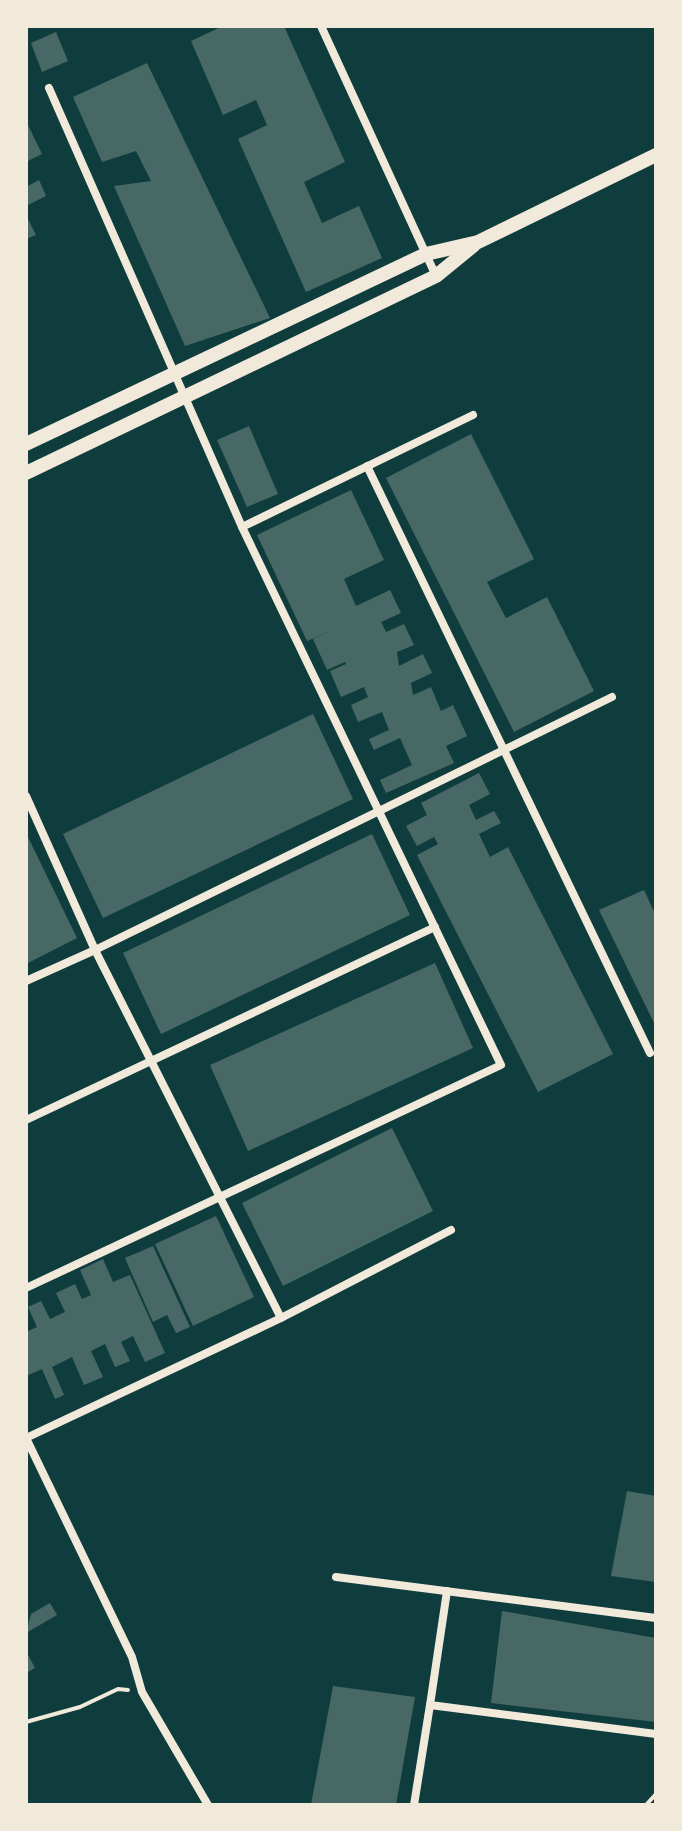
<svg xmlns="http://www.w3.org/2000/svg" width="682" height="1831" font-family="Lora,serif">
	<rect width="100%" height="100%" fill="#0f3d3e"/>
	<g fill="#486865">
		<path d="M223 26H284L345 162 304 182 322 223 359 206 382 258 306 292 238 139 267 125 256 100 223 115 191 41Z"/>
		<path d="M56 32 68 61 42 72 31 43Z"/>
		<path d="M147 63 270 318 185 346 114 186 151 181 136 151 102 162 73 97Z"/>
		<path d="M26 121 42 154 26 162Z"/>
		<path d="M39 180 46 196 26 206V187Z"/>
		<path d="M26 215 36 235 26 239Z"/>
		<path d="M249 426 278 494 247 507 217 440Z"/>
		<path d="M471 434 534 559 487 582 506 618 547 597 594 691 514 732 386 478Z"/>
		<path d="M351 490 384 560 344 579 356 606 390 590 401 613 381 622 386 632 404 624 414 645 397 652 399 666 423 654 432 673 411 683 413 695 431 687 441 711 453 705 467 736 446 746 454 763 386 793 380 780 412 765 400 738 374 750 369 739 389 730 382 712 358 722 351 705 368 697 364 687 341 697 330 671 346 664 345 662 327 670 313 639 331 631 307 641 257 535Z"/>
		<path d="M313 714 353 799 103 918 63 834Z"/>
		<path d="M479 773 490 794 469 805 476 820 494 811 501 823 479 834 490 857 508 847 613 1054 538 1092 417 855 438 844 434 837 417 846 406 826 427 815 421 803Z"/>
		<path d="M26 833 77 938 26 964Z"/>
		<path d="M372 834 410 915 161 1034 123 953Z"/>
		<path d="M644 890 656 916V1027L599 910Z"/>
		<path d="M435 963 473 1048 248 1151 210 1065Z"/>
		<path d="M392 1128 433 1211 283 1286 242 1203Z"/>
		<path d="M216 1216 254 1297 193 1326 155 1244Z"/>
		<path d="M153 1246 190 1327 176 1333 167 1315 153 1322 125 1258Z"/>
		<path d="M103 1259 113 1282 130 1275 165 1353 145 1362 133 1336 121 1342 130 1361 115 1367 105 1344 91 1351 103 1377 84 1385 72 1357 52 1367 64 1395 55 1399 42 1369 26 1376V1332L37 1327 28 1307 41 1301 50 1319 65 1312 56 1293 75 1284 82 1299 91 1295 80 1270Z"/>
		<path d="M627 1491 656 1496V1582L611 1576Z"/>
		<path d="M50 1603 57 1615 26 1633 31 1614Z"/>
		<path d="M502 1611 656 1638V1722L491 1703Z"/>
		<path d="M26 1651 35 1668 26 1673Z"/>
		<path d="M333 1686 415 1697 396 1805H311Z"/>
	</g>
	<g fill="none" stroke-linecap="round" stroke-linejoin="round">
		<g stroke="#f1e9da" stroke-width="4">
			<path d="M26 1722 80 1707 118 1689 128 1690"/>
			<path d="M646 1805 656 1794"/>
		</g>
		<g stroke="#f1e9da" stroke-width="8">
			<path d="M321 26 436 276"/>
			<path d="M367 466 650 1053"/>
			<path d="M242 527 473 415"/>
			<path d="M26 796 95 950 26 981"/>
			<path d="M26 1120 435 927"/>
			<path d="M26 1288 501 1065 242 527 49 88"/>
			<path d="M281 1318 95 950 612 697"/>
			<path d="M26 1438 281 1318 451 1230"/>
			<path d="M26 1438 132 1657 142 1692 208 1805"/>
			<path d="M336 1577 656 1618"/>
			<path d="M447 1591 430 1705 656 1734"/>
			<path d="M414 1805 430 1705"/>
		</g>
		<g stroke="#f1e9da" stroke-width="14">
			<path d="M26 444 426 254 478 242 656 155"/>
			<path d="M26 473 436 276 474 245"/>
		</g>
	</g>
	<rect width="682" height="1831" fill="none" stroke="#f1e9da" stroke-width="56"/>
</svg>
